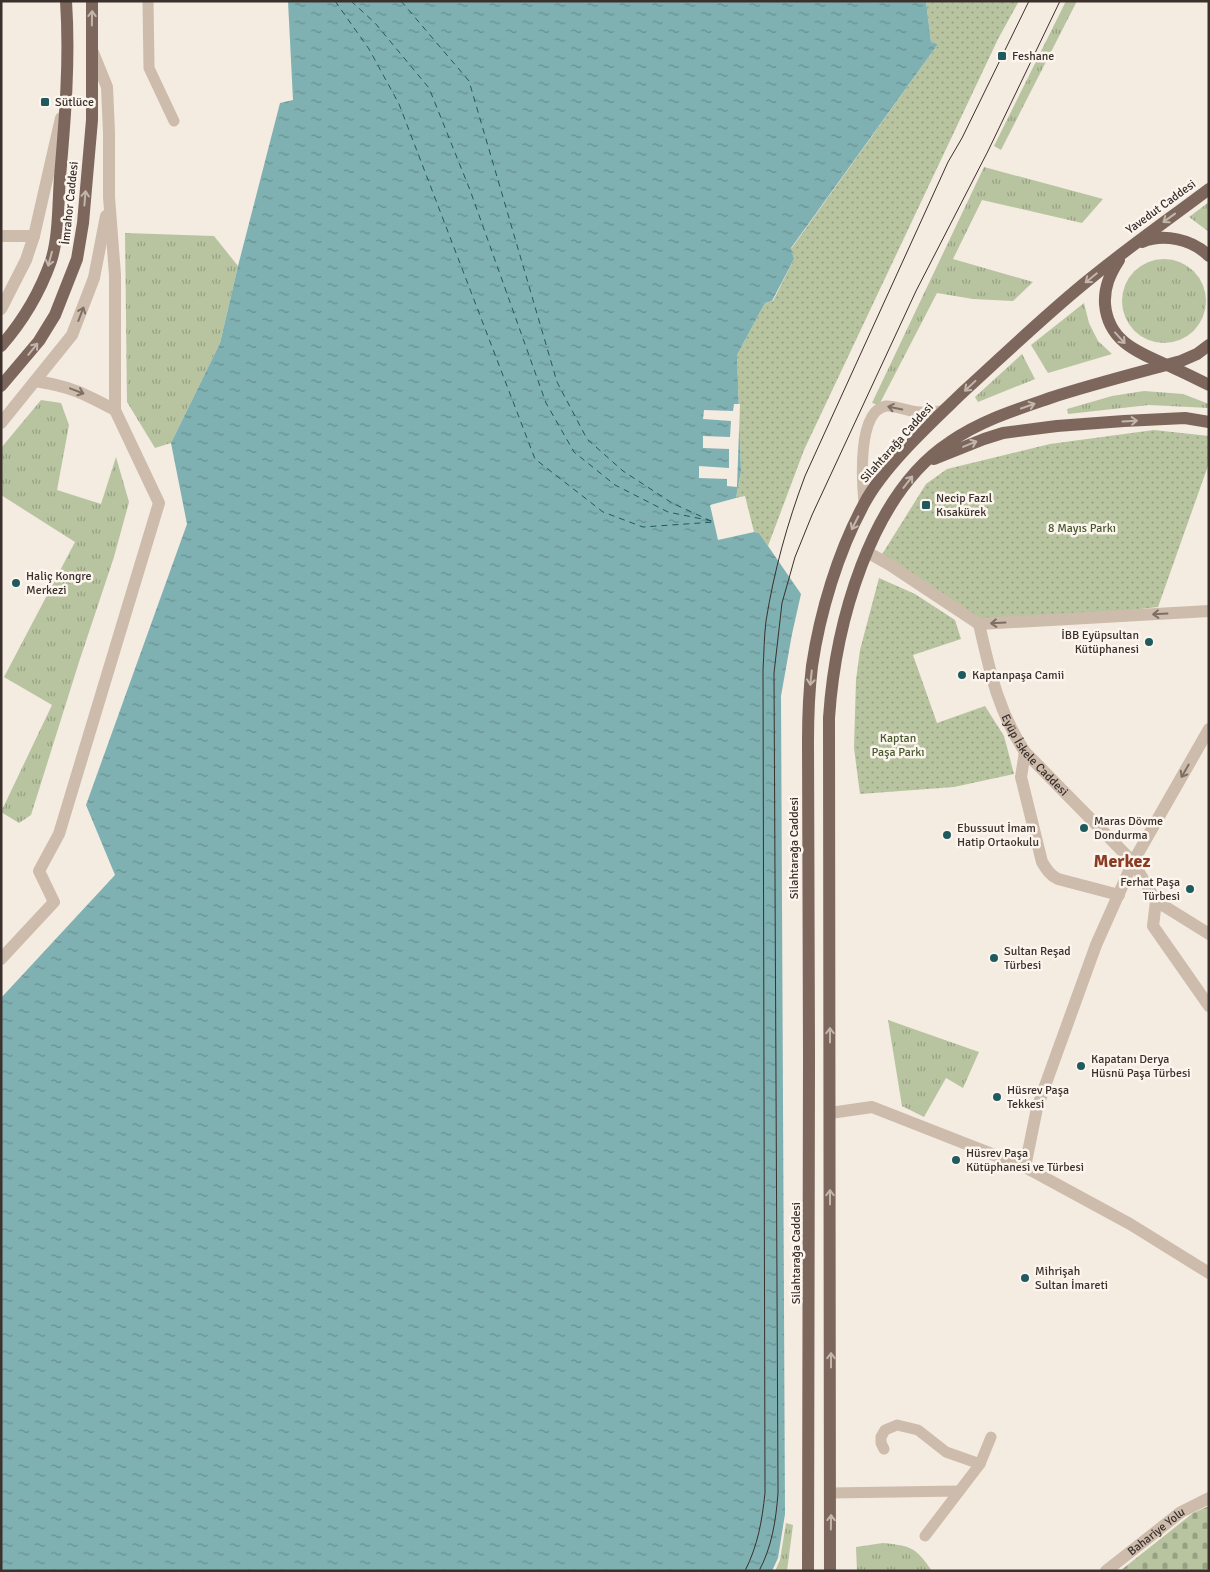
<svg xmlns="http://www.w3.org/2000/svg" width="1210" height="1572" font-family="Signika,sans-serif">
	<defs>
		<pattern id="grass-tufts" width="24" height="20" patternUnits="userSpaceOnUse" patternTransform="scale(1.25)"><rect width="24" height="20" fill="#b8c4a0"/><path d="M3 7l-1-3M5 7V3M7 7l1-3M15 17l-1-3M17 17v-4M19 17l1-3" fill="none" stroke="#97a083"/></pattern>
		<pattern id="cemetery-stones" width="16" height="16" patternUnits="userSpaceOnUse" patternTransform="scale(1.25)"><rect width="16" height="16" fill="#b8c4a0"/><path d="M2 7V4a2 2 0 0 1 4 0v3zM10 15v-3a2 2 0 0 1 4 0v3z" fill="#97a083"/></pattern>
		<pattern id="park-dots" width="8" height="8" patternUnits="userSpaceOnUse" patternTransform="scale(1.25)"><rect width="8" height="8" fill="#b8c4a0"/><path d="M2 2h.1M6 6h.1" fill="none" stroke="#97a083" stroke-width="1.8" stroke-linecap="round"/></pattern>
		<pattern id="water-ripples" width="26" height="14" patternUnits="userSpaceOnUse" patternTransform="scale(1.25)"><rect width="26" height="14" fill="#7fb0b2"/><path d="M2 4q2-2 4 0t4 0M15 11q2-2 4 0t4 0" fill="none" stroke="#699091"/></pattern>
	</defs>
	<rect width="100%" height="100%" fill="#f4ebe1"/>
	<g fill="url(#grass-tufts)">
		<path d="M1066 1H1077L1001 150 994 146Z"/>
		<path d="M984 167 1103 199 1082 223 982 200 953 259 1033 282 1013 301 973 299 937 293 879 405 872 403Z"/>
		<path d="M1209 202V232L1189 217Z"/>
		<path d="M125 233 214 236 238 266 220 343 171 443 155 448 127 402Z"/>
		<circle cx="1164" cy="301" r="42"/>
		<path d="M1084 303 1089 323 1098 341 1112 354 1048 373 1031 345Z"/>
		<path d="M1022 354 1035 379 978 402 975 397Z"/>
		<path d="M1144 391 1183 394 1209 404V408L1149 405 1068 414 1067 409 1112 396Z"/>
		<path d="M41 400 61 403 69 425 57 490 101 504 116 457 129 502 114 557 79 662 31 815 19 823 1 812 52 705 4 677 75 542 1 495V448Z"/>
		<path d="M888 1020 979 1052 963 1088 946 1078 924 1117 902 1106Z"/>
		<path d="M786 1523 793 1525 787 1571H775L780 1560Z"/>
		<path d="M883 1543C912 1546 915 1547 932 1571H857L856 1547Z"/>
	</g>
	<path fill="url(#cemetery-stones)" d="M1209 1506V1571H1120L1193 1513Z"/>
	<g fill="url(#park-dots)">
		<path d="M926 1H1019L998 39 804 450 768 546 759 533 754 532 745 496 736 498 741 471 737 355 765 303 773 301 794 259 791 249 938 44 931 42Z"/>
		<path d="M1154 430 1209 436V463L1158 607 976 628 881 556 926 484 947 469 1050 444Z"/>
		<path d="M879 578 915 594 955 620 961 639 913 655 937 723 985 706 1004 736 1014 774 954 787 860 794 854 748 856 680 860 650Z"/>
	</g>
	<path fill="url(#water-ripples)" d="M288 1H926L931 42 938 44 791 248 794 259 772 301 765 303 737 355 741 471 736 498 710 505 718 540 754 532 759 533 801 594 792 634 781 696 785 1514 778 1558 772 1571H1V998L115 875 86 805 187 524 171 443 220 343 238 266 280 103 293 100Z"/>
	<path fill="#f4ebe1" d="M734 404H740L737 487 727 486V479L699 478V466L729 468V449L703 448V436L730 437 731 421 703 419 704 410 733 411Z"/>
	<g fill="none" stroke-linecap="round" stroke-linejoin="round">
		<g stroke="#1f5a5e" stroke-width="1" stroke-dasharray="6 5" stroke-linecap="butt">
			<path d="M335 1 369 49 399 104 535 459 603 512 643 527 714 522"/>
			<path d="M351 1 375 23 429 88 470 190 546 403 574 452 615 485 668 512 712 521"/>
			<path d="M401 1 469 81 557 382 587 439 623 471 672 503 711 521"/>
		</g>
		<g stroke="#cdbbac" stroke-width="11">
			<path d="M148 1 149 68 174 121"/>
			<path d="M864 503C862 482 857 411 886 406 894 405 910 412 920 412 928 412 936 411 944 411"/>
			<path d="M884 1449 881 1443V1437L885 1430 897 1425 918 1430 946 1452 980 1464"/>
			<path d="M831 1493 959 1491"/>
			<path d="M925 1536 980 1464 991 1437"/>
		</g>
		<g stroke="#cdbbac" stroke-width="12">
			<path d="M1 236H34"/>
			<path d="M1 309 26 260 34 236 61 118"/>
			<path d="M35 381C70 386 85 394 115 410"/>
			<path d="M1 423 72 335 94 278 106 216"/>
			<path d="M867 552 890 565 979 624 1209 611"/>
			<path id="s1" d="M979 624C990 672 998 711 1025 752L1133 862 1156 901 1209 934"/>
			<path d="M1025 752 1021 777 1042 862C1047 870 1050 875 1058 879L1119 895"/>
			<path d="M1156 901 1153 926 1209 1006"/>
			<path d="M1 959 54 902 39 871 59 834 159 503 115 410V275L109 197V133L107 87 92 50"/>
			<path d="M830 1113 872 1107 1025 1167 1130 1224 1209 1273"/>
			<path d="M1025 1167 1037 1108 1096 945 1133 862 1209 729"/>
			<path id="s2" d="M1106 1571 1181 1512 1209 1498"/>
		</g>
		<g stroke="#7d675c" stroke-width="12">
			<path d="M1142 242C1163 233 1192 239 1209 256"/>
			<path d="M1119 260C1110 274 1104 287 1105 304 1108 341 1137 352 1167 365 1181 371 1195 378 1209 385"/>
			<path d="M1 346C23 321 40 292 51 261 59 236 58 203 60 177 65 119 70 60 66 1"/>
			<path d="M1 386 39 341 55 315 77 259 83 223 92 120V1"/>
			<path d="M934 459 984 439 1003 433 1057 426 1124 421 1185 418 1209 422"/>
			<path d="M808 1571 809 1056 808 741C808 716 809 691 812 666 820 612 838 552 864 504 884 466 930 424 961 394 1004 355 1046 314 1091 278 1129 247 1169 219 1209 189"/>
			<path d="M830 1571 829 718C835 627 869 495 950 442 980 421 1015 410 1050 398 1093 384 1137 373 1181 361L1197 354 1209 345"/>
		</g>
		<g stroke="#3b302b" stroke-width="1">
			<path d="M745 1571C758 1545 762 1521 765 1493L763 670C764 654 764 637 766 621 774 571 787 524 805 476L948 162 962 138 1029 1"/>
			<path d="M759 1571C772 1547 776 1520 778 1493L774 673 782 603 795 557 812 515 916 291 988 151 1060 1"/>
		</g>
	</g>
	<defs><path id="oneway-shaft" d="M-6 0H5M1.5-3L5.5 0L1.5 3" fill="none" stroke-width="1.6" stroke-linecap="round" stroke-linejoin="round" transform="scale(1.25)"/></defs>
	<g stroke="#c2b5ac">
		<use href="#oneway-shaft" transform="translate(92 18) rotate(-89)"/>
		<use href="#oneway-shaft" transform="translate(85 198) rotate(-85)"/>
		<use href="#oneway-shaft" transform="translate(1169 218) rotate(144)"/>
		<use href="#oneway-shaft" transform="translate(50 259) rotate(105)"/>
		<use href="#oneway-shaft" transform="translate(1091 278) rotate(141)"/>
		<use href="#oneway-shaft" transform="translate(1120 338) rotate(48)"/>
		<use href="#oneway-shaft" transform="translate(33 349) rotate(-51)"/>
		<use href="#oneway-shaft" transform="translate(970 386) rotate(137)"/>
		<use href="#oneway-shaft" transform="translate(1028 406) rotate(-19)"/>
		<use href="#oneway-shaft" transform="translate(1130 421) rotate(-3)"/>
		<use href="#oneway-shaft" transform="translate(970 444) rotate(-22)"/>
		<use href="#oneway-shaft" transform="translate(908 482) rotate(-52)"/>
		<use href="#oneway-shaft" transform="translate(855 523) rotate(117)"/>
		<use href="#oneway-shaft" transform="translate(811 678) rotate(96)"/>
		<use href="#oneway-shaft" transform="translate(830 1035) rotate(-90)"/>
		<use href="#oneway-shaft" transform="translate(830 1197) rotate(-90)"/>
		<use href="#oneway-shaft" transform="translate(831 1360) rotate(-90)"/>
		<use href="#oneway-shaft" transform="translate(831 1522) rotate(-89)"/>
	</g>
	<g stroke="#7d6f65">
		<use href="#oneway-shaft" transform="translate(81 314) rotate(-69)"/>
		<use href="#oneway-shaft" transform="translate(77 391) rotate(21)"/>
		<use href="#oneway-shaft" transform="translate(895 408) rotate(-168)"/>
		<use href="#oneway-shaft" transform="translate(1160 614) rotate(177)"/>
		<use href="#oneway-shaft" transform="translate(998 623) rotate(177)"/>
		<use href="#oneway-shaft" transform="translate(1185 771) rotate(120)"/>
	</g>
	<g fill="#1f5a5e" stroke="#fbf5ee" stroke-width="2">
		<rect x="997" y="51" width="10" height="10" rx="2.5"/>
		<rect x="40" y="97" width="10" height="10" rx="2.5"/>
		<rect x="921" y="500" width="10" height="10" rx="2.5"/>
		<circle cx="16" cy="583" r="5"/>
		<circle cx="1149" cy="642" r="5"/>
		<circle cx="962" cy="675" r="5"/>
		<circle cx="1084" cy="828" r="5"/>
		<circle cx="947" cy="835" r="5"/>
		<circle cx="1190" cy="889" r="5"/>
		<circle cx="994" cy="958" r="5"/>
		<circle cx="1081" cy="1066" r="5"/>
		<circle cx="997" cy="1097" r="5"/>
		<circle cx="956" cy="1160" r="5"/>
		<circle cx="1025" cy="1278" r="5"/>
	</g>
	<g text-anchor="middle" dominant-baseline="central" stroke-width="5" stroke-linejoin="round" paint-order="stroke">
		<g font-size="12" fill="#3b302b" stroke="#fbf5ee" text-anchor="start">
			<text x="1012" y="56">Feshane</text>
			<text x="55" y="102">Sütlüce</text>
			<text x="936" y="498">Necip Fazıl<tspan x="936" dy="14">Kısakürek</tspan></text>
			<text x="26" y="576">Haliç Kongre<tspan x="26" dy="14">Merkezi</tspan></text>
			<text x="1139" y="635" text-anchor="end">İBB Eyüpsultan<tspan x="1139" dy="14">Kütüphanesi</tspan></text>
			<text x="972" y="675">Kaptanpaşa Camii</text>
			<text x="1094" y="821">Maras Dövme<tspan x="1094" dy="14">Dondurma</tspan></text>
			<text x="957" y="828">Ebussuut İmam<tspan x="957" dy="14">Hatip Ortaokulu</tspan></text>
			<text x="1180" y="882" text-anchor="end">Ferhat Paşa<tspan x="1180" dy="14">Türbesi</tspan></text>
			<text x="1004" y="951">Sultan Reşad<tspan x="1004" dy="14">Türbesi</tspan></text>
			<text x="1091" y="1059">Kapatanı Derya<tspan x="1091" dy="14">Hüsnü Paşa Türbesi</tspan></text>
			<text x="1007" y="1090">Hüsrev Paşa<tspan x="1007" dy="14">Tekkesi</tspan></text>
			<text x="966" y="1153">Hüsrev Paşa<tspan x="966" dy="14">Kütüphanesi ve Türbesi</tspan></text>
			<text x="1035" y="1271">Mihrişah<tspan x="1035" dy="14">Sultan İmareti</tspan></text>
		</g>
		<g font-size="12" fill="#3b302b" stroke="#fbf5ee">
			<text transform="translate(70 203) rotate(-84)">İmrahor Caddesi</text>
			<text transform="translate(1161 207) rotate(-36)">Yavedut Caddesi</text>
			<text transform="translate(897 443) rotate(-48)">Silahtarağa Caddesi</text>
			<text stroke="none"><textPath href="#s1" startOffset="145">Eyüp İskele Caddesi</textPath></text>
			<text transform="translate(794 848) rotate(-90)">Silahtarağa Caddesi</text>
			<text transform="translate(796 1253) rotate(-90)">Silahtarağa Caddesi</text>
			<text stroke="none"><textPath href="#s2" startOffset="64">Bahariye Yolu</textPath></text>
		</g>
		<g font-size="12" fill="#4a5a2e" stroke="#fbf5ee">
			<text x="1082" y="528">8 Mayıs Parkı</text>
			<text x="898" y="738">Kaptan<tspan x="898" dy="14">Paşa Parkı</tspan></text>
		</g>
		<g font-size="18" font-weight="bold" fill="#8c3b22" stroke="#fbf5ee">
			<text x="1122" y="861">Merkez</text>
		</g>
	</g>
	<rect width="1210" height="1572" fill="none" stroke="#3b302b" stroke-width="5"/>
</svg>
